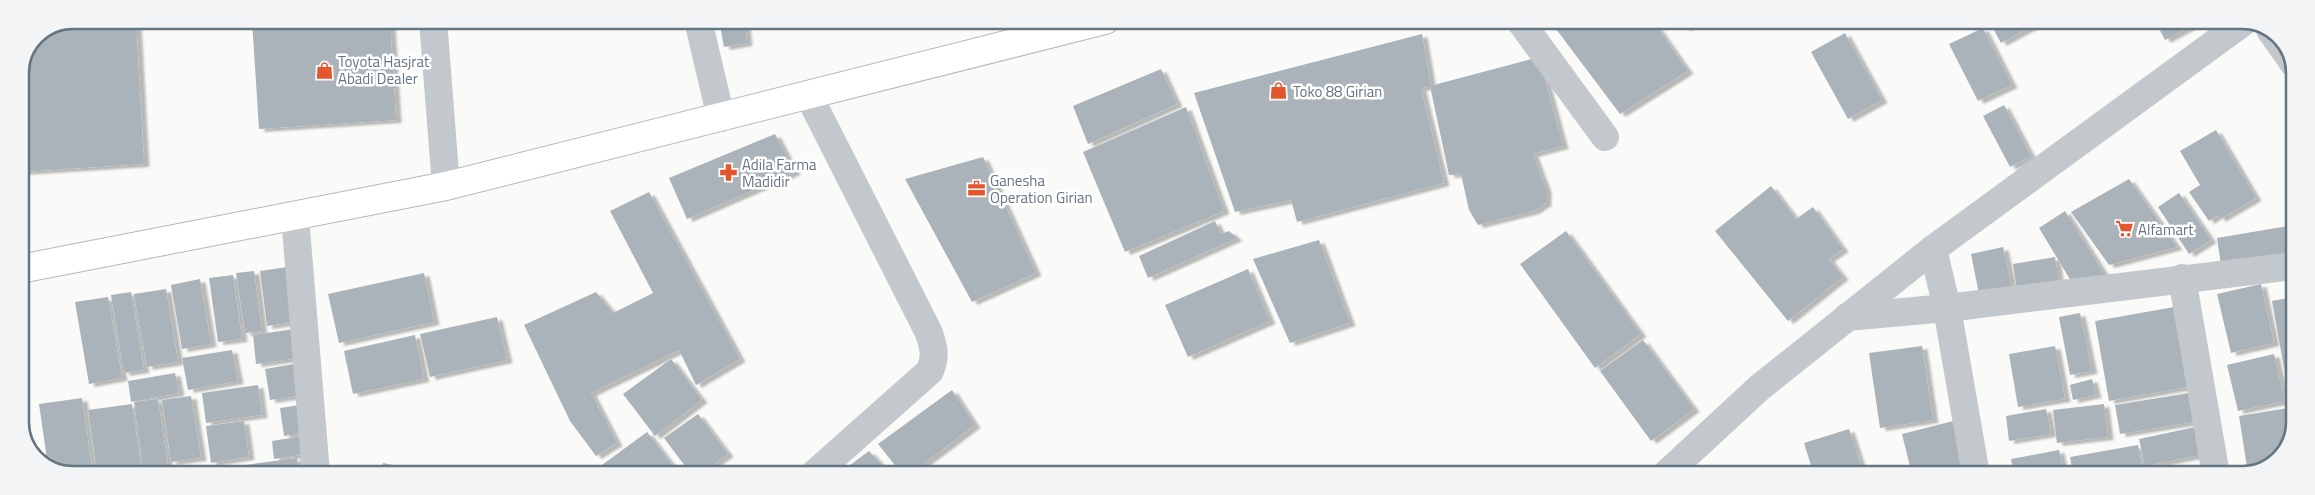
<svg xmlns="http://www.w3.org/2000/svg" width="2315" height="495" font-family="'Titillium Web',sans-serif">
	<defs>
		<filter id="shadow"><feDropShadow dx="5.5" dy="3" stdDeviation="1" flood-color="#0004"/></filter>
	</defs>
	<rect width="100%" height="100%" fill="#fafaf8"/>
	<g fill="#aab3b9" filter="url(#shadow)">
		<path d="M72 20H136L144 164 20 172V72L36 35Z"/>
		<path d="M252 20H390L396 120 259 129Z"/>
		<path d="M719 20H751L745 22 747 43 724 47Z"/>
		<path d="M1550 21H1653L1688 71 1620 114Z"/>
		<path d="M1682 21H1704L1684 28Z"/>
		<path d="M1989 21H2042L2001 43Z"/>
		<path d="M2155 21H2201L2165 40Z"/>
		<path d="M1983 28 2012 85 1978 101 1949 44Z"/>
		<path d="M1845 33 1882 100 1848 119 1811 52Z"/>
		<path d="M1422 34 1431 86 1421 88 1444 183 1297 222 1291 200 1235 212 1194 93Z"/>
		<path d="M1539 57 1563 146 1533 154 1546 189V203L1534 211 1478 225 1469 210 1461 174 1449 175 1430 86Z"/>
		<path d="M1161 69 1177 104 1088 144 1073 106Z"/>
		<path d="M2004 105 2031 156 2010 167 1983 116Z"/>
		<path d="M1186 107 1224 211 1125 252 1083 152Z"/>
		<path d="M2216 130 2256 198 2220 219 2218 215 2209 221 2189 192 2200 185 2180 151Z"/>
		<path d="M775 134 795 172 687 219 669 178Z"/>
		<path d="M983 157 1036 273 972 302 905 179Z"/>
		<path d="M2129 179 2177 247 2109 265 2071 212Z"/>
		<path d="M1771 186 1796 219 1813 207 1843 249 1829 259 1843 277 1788 321 1715 231Z"/>
		<path d="M649 192 740 359 696 385 679 350 591 393 617 443 596 456 570 421 524 325 596 292 613 313 653 293 610 211Z"/>
		<path d="M2179 193 2211 240 2189 254 2158 207Z"/>
		<path d="M2065 211 2105 275 2071 281 2039 228Z"/>
		<path d="M1215 221 1221 234 1229 231 1237 238 1148 278 1139 256Z"/>
		<path d="M2294 225V252L2221 265 2217 238Z"/>
		<path d="M1566 231 1641 334 1595 368 1520 264Z"/>
		<path d="M1319 240 1350 323 1290 343 1253 259Z"/>
		<path d="M2003 247 2013 292 1980 299 1971 254Z"/>
		<path d="M2055 257 2059 283 2017 291 2013 264Z"/>
		<path d="M287 267 295 322 267 326 260 271Z"/>
		<path d="M1248 269 1270 321 1188 357 1165 305Z"/>
		<path d="M254 271 262 331 245 333 236 273Z"/>
		<path d="M424 273 434 322 339 343 328 294Z"/>
		<path d="M233 275 242 339 218 342 209 278Z"/>
		<path d="M200 279 211 344 182 349 171 285Z"/>
		<path d="M2261 284 2274 343 2231 353 2217 294Z"/>
		<path d="M166 289 178 362 147 367 134 294Z"/>
		<path d="M131 292 144 370 124 373 111 295Z"/>
		<path d="M108 297 122 378 89 384 75 302Z"/>
		<path d="M2294 297V401L2290 402 2272 301Z"/>
		<path d="M2180 306 2193 386 2109 401 2095 321Z"/>
		<path d="M2080 313 2092 371 2070 375 2059 317Z"/>
		<path d="M497 317 507 360 430 377 420 334Z"/>
		<path d="M294 329 298 358 256 364 253 335Z"/>
		<path d="M415 335 424 379 353 394 344 351Z"/>
		<path d="M1643 340 1694 409 1651 441 1600 371Z"/>
		<path d="M1922 346 1933 420 1880 428 1869 353Z"/>
		<path d="M2055 346 2065 399 2018 407 2009 354Z"/>
		<path d="M232 350 238 381 188 390 182 358Z"/>
		<path d="M2274 354 2285 401 2238 411 2227 365Z"/>
		<path d="M671 359 702 400 655 436 623 394Z"/>
		<path d="M300 363 304 395 270 400 265 369Z"/>
		<path d="M175 373 179 393 131 402 128 381Z"/>
		<path d="M2092 379 2096 395 2073 400 2070 385Z"/>
		<path d="M258 385 262 415 206 423 202 393Z"/>
		<path d="M952 390 975 425 910 474H902L878 444Z"/>
		<path d="M2189 393 2193 422 2120 434 2115 405Z"/>
		<path d="M191 396 201 458 171 462 162 400Z"/>
		<path d="M82 398 93 474H63L48 466 39 404Z"/>
		<path d="M158 399 169 474H144L134 402Z"/>
		<path d="M132 404 142 474H97L88 410Z"/>
		<path d="M2104 404 2108 437 2057 443 2053 410Z"/>
		<path d="M300 405 305 433 284 436 280 408Z"/>
		<path d="M2294 407V432L2277 461 2247 467 2239 416Z"/>
		<path d="M2046 409 2051 434 2009 441 2006 416Z"/>
		<path d="M698 414 728 454 701 474H691L664 438Z"/>
		<path d="M244 421 249 457 211 463 206 426Z"/>
		<path d="M1953 421 1967 475H1912L1902 434Z"/>
		<path d="M2200 426 2206 454 2145 466 2139 439Z"/>
		<path d="M1849 429 1864 475H1814L1804 443Z"/>
		<path d="M647 432 679 474H609L602 465Z"/>
		<path d="M303 436 306 454 274 459 272 441Z"/>
		<path d="M2138 445 2142 466 2092 475H2073L2070 457Z"/>
		<path d="M2059 450 2064 475H2014L2011 459Z"/>
		<path d="M869 451 890 474H838Z"/>
		<path d="M297 458 299 474H231L230 467Z"/>
		<path d="M383 463 420 470 419 474H381Z"/>
		<path d="M201 466 202 474H171L170 470Z"/>
		<path d="M2157 470 2158 475H2135V474Z"/>
	</g>
	<g fill="none" stroke-linecap="round" stroke-linejoin="round">
		<defs>
			<path id="highway" d="M20 269 446 186 1105 20"/>
		</defs>
		<use href="#highway" stroke="#b4b9bd" stroke-width="30"/>
		<g stroke="#c3c8cc" stroke-width="28">
			<path d="M433 20 446 186"/>
			<path d="M698 20 721 118"/>
			<path d="M1520 21 1605 137"/>
			<path d="M2270 30 2294 64"/>
			<path d="M809 96 929 333C934 348 936 356 930 371L814 474"/>
			<path d="M295 216 316 474"/>
			<path d="M1933 249 1947 308 1976 475"/>
			<path d="M2182 278 2216 475"/>
			<path d="M1847 317 1947 308 2294 266"/>
			<path d="M1665 475 1759 388 1933 249 2245 21"/>
		</g>
		<use href="#highway" stroke="#fff" stroke-width="28"/>
	</g>
	<defs>
		<symbol id="shop-bare" viewBox="-9 -9 18 18"><path d="M-5-2.5h2.3a2.7 3.5 0 0 1 5.4 0H5L5.5 6h-11ZM-1.5-2.5h3a1.5 2.3 0 0 0-3 0Z" fill="#e4572e" stroke="#fff" stroke-width="2.5" paint-order="stroke"/></symbol>
		<symbol id="pharmacy-bare" viewBox="-9 -9 18 18"><path d="M-2-6h4v4h4v4h-4v4h-4v-4h-4v-4h4Z" fill="#e4572e" stroke="#fff" stroke-width="2.5" paint-order="stroke"/></symbol>
		<symbol id="office-bare" viewBox="-9 -9 18 18"><path d="M-6-3h4V-5.5h4V-3h4V5H-6ZM-1-4.5V-3h2v-1.5ZM-6 0V1H6V0Z" fill="#e4572e" stroke="#fff" stroke-width="2.5" paint-order="stroke"/></symbol>
		<symbol id="supermarket-bare" viewBox="-9 -9 18 18"><path d="M-6-5.5h2.5l.6 2H6L4.5 2H-2.5L-4.4-4H-6ZM-1.5 3.2a1.3 1.3 0 1 0 .1 0ZM3 3.2a1.3 1.3 0 1 0 .1 0Z" fill="#e4572e" stroke="#fff" stroke-width="2.5" paint-order="stroke"/></symbol>
	</defs>
	<g fill-rule="evenodd">
		<use href="#shop-bare" x="312" y="58" width="25" height="25"/>
		<use href="#shop-bare" x="1266" y="78" width="25" height="25"/>
		<use href="#pharmacy-bare" x="716" y="160" width="25" height="25"/>
		<use href="#office-bare" x="964" y="176" width="25" height="25"/>
		<use href="#supermarket-bare" x="2112" y="216" width="25" height="25"/>
	</g>
	<g text-anchor="middle" dominant-baseline="central" stroke-width="5" stroke-linejoin="round" paint-order="stroke">
		<g font-size="15" fill="#657683" stroke="#fff" text-anchor="start">
			<text x="338" y="61">Toyota Hasjrat<tspan x="338" dy="17">Abadi Dealer</tspan></text>
			<text x="1293" y="91">Toko 88 Girian</text>
			<text x="742" y="164">Adila Farma<tspan x="742" dy="17">Madidir</tspan></text>
			<text x="990" y="180">Ganesha<tspan x="990" dy="17">Operation Girian</tspan></text>
			<text x="2138" y="229">Alfamart</text>
		</g>
	</g>
	<path d="M0 0H2315V495H0ZM73 29H2242A44 44 0 0 1 2286 73V422A44 44 0 0 1 2242 466H73A44 44 0 0 1 29 422V73A44 44 0 0 1 73 29Z" fill="#f3f4f5" fill-rule="evenodd"/>
	<path fill="none" stroke="#657683" stroke-width="2.5" d="M73 29H2242A44 44 0 0 1 2286 73V422A44 44 0 0 1 2242 466H73A44 44 0 0 1 29 422V73A44 44 0 0 1 73 29Z"/>
</svg>
